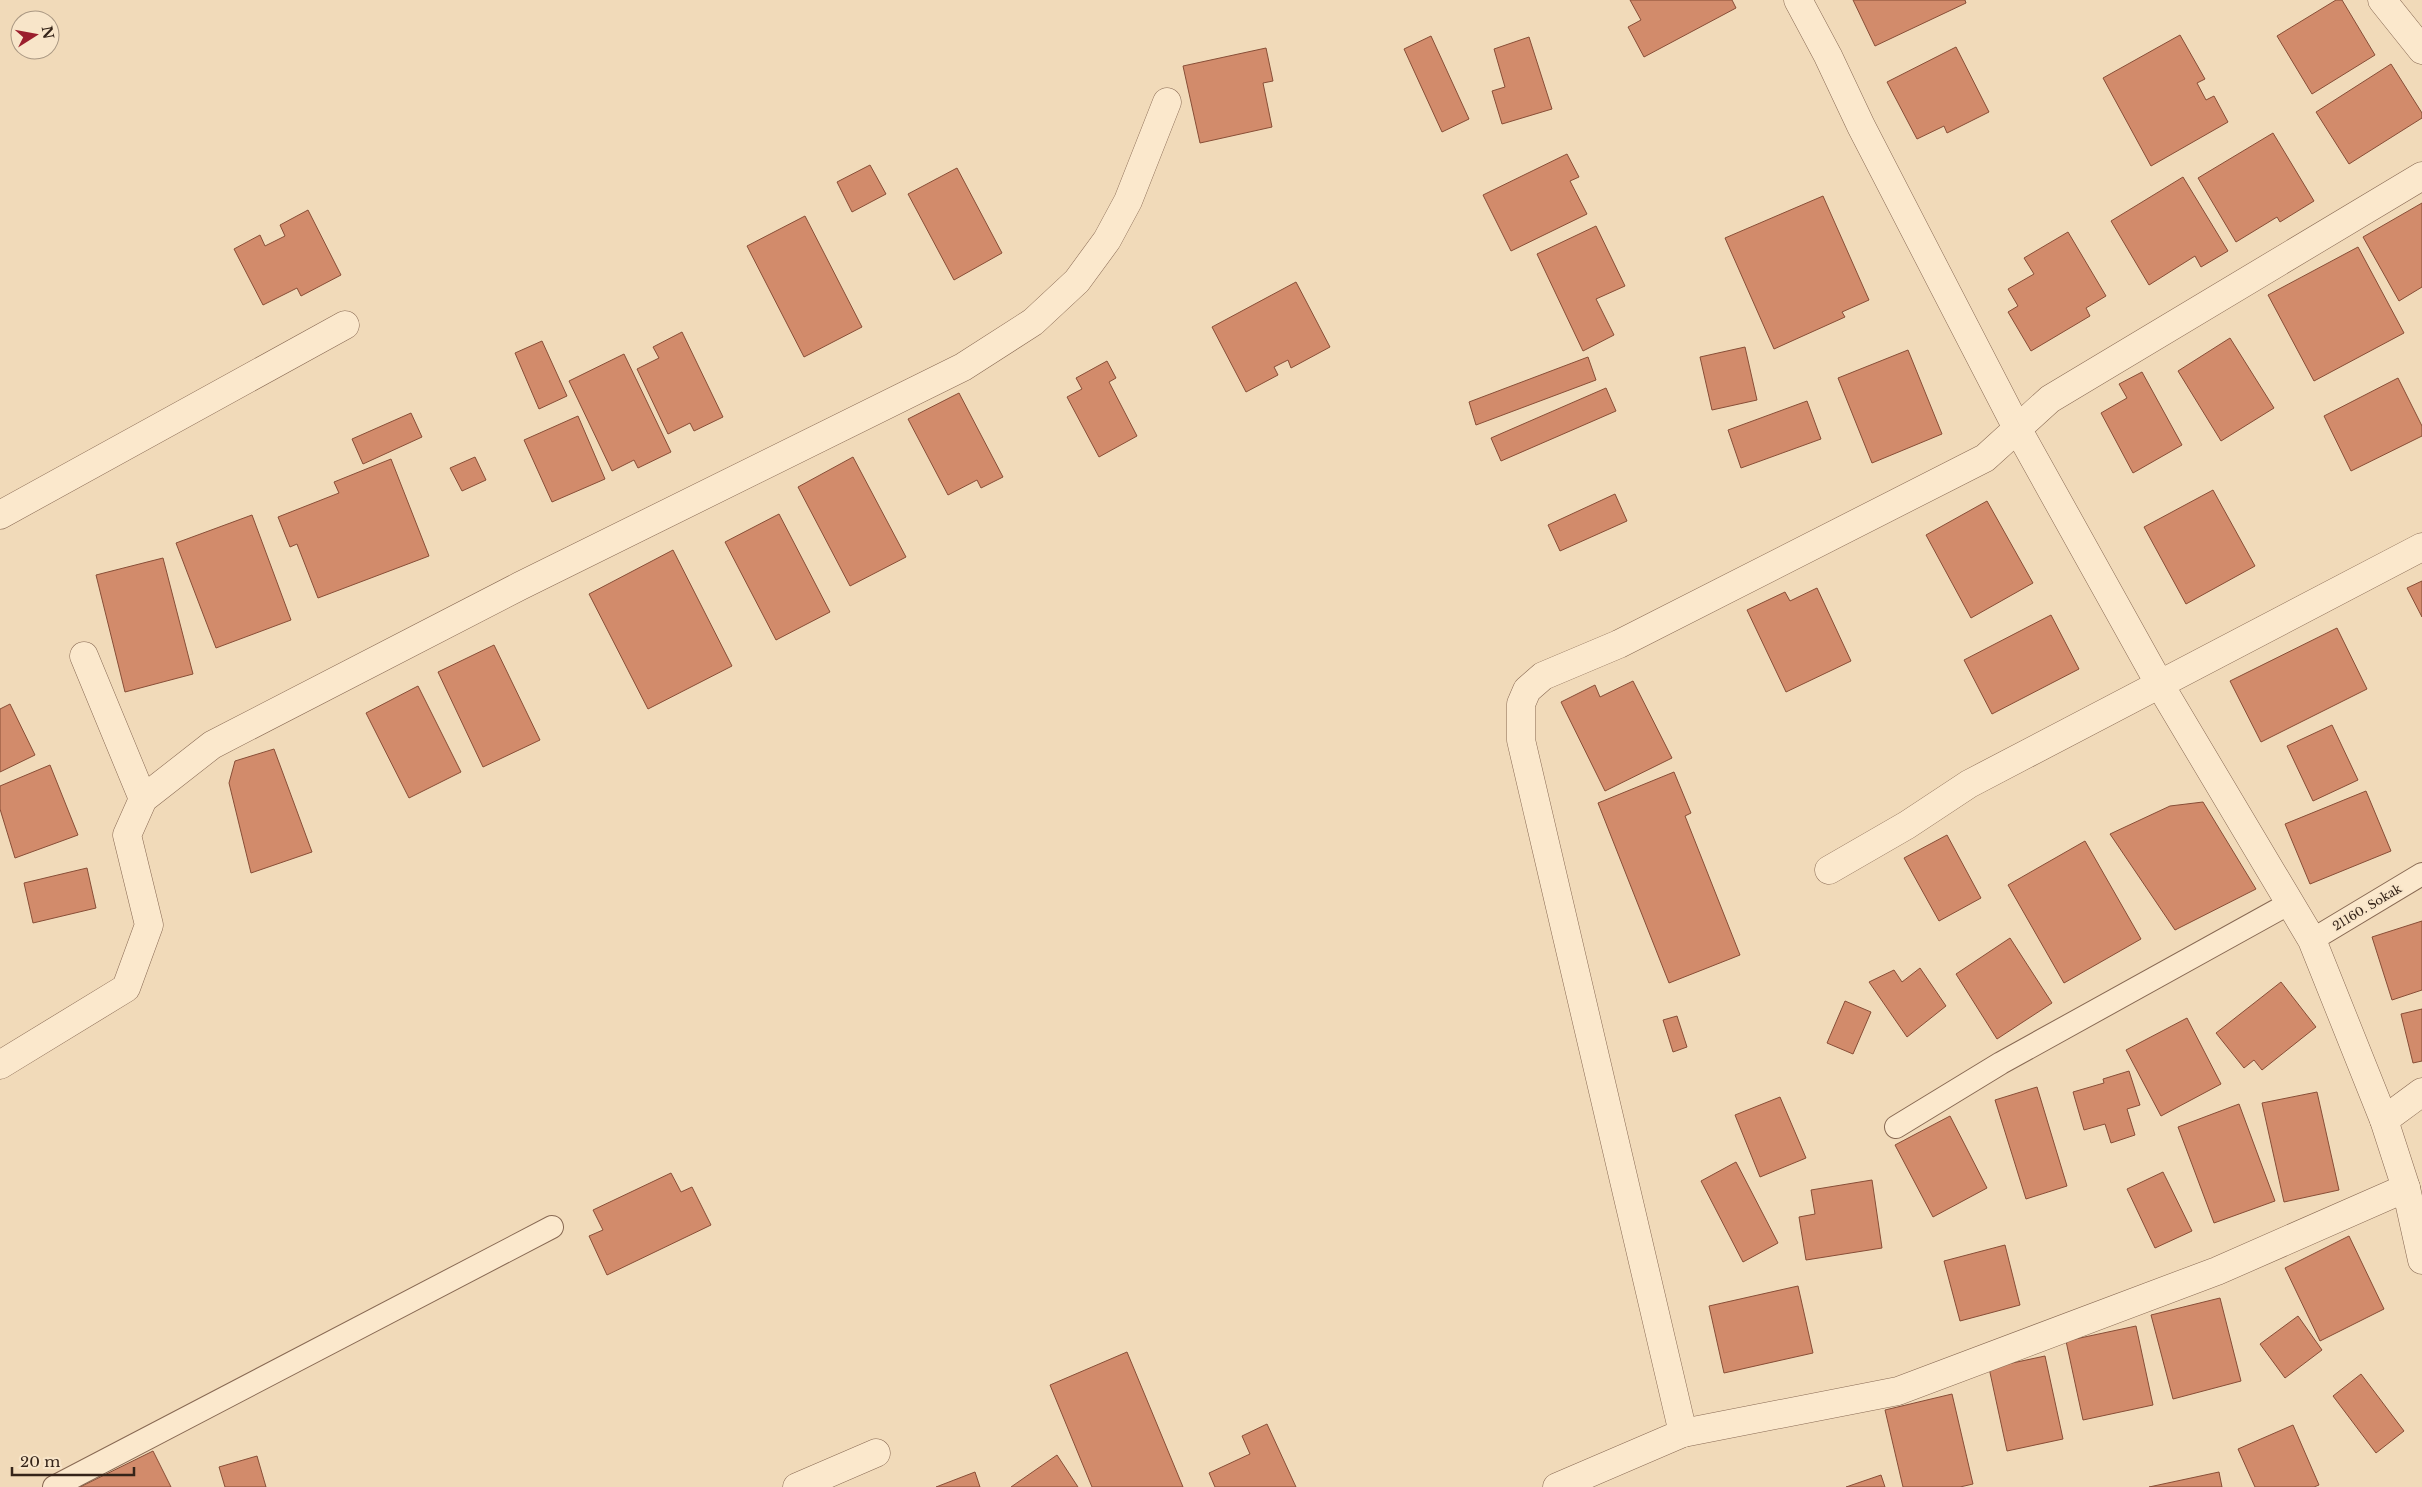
<svg xmlns="http://www.w3.org/2000/svg" width="2422" height="1487" font-family="'Libre Baskerville',serif">
	<rect width="100%" height="100%" fill="#f1dab9"/>
	<g fill="#d28b6b" stroke="#884e37">
		<path d="M1630 0H1732L1736 8 1644 57 1628 27 1641 20Z"/>
		<path d="M1853 0H1965L1966 3 1875 46Z"/>
		<path d="M2336 0H2342L2375 55 2312 94 2277 36Z"/>
		<path d="M2180 35 2205 79 2197 83 2206 100 2214 96 2228 122 2151 166 2103 78Z"/>
		<path d="M1431 36 1469 119 1442 132 1404 49Z"/>
		<path d="M1529 37 1552 109 1502 124 1492 91 1505 87 1494 49Z"/>
		<path d="M1956 47 1989 112 1947 133 1944 126 1917 139 1887 82Z"/>
		<path d="M1266 48 1273 81 1263 83 1272 127 1200 143 1183 66Z"/>
		<path d="M2391 64 2422 113V118L2349 164 2316 112Z"/>
		<path d="M2273 133 2314 201 2280 222 2277 217 2236 242 2198 178Z"/>
		<path d="M1567 154 1579 177 1570 181 1587 214 1511 251 1483 195Z"/>
		<path d="M870 165 886 194 852 212 837 182Z"/>
		<path d="M957 168 1002 253 954 280 908 194Z"/>
		<path d="M2183 177 2228 251 2201 267 2195 256 2149 285 2111 221Z"/>
		<path d="M1823 196 1869 300 1842 312 1845 317 1774 349 1725 238Z"/>
		<path d="M2422 203V287L2399 301 2363 237Z"/>
		<path d="M308 210 341 275 301 296 297 288 263 305 234 249 260 235 265 246 285 236 280 225Z"/>
		<path d="M805 216 862 327 804 357 747 246Z"/>
		<path d="M1596 226 1625 286 1596 299 1614 335 1583 351 1537 254Z"/>
		<path d="M2068 232 2106 296 2086 308 2090 316 2031 351 2008 312 2018 306 2008 289 2034 274 2024 258Z"/>
		<path d="M2358 247 2404 333 2314 381 2268 295Z"/>
		<path d="M1296 282 1330 347 1291 368 1288 360 1274 367 1278 375 1246 392 1212 327Z"/>
		<path d="M682 332 723 417 694 431 690 423 668 434 637 369 659 358 653 347Z"/>
		<path d="M2230 338 2274 408 2221 441 2178 371Z"/>
		<path d="M542 341 567 396 539 409 515 353Z"/>
		<path d="M1745 347 1757 400 1712 410 1700 357Z"/>
		<path d="M1908 350 1942 434 1872 463 1838 378Z"/>
		<path d="M624 354 671 452 638 468 634 460 612 471 569 381Z"/>
		<path d="M1588 357 1596 380 1476 425 1469 402Z"/>
		<path d="M1107 361 1116 378 1109 382 1137 436 1099 457 1067 397 1082 389 1076 378Z"/>
		<path d="M2142 372 2182 445 2133 473 2101 413 2127 398 2119 384Z"/>
		<path d="M2398 378 2422 426V436L2351 471 2324 416Z"/>
		<path d="M1606 388 1616 411 1501 461 1491 438Z"/>
		<path d="M959 393 1003 477 981 488 977 480 948 495 908 419Z"/>
		<path d="M1807 401 1821 439 1741 468 1728 430Z"/>
		<path d="M411 413 422 437 363 464 352 439Z"/>
		<path d="M578 416 605 479 552 502 524 440Z"/>
		<path d="M475 457 486 480 462 491 450 468Z"/>
		<path d="M853 457 906 557 850 586 798 487Z"/>
		<path d="M391 459 429 556 318 598 297 544 290 547 278 517 339 493 334 482Z"/>
		<path d="M2213 490 2255 566 2186 604 2144 527Z"/>
		<path d="M1615 494 1627 521 1560 551 1548 525Z"/>
		<path d="M1987 501 2033 583 1971 618 1926 535Z"/>
		<path d="M779 514 830 612 776 640 725 542Z"/>
		<path d="M252 515 291 620 216 648 176 543Z"/>
		<path d="M673 550 732 666 648 709 589 594Z"/>
		<path d="M163 558 193 674 125 692 96 575Z"/>
		<path d="M2422 581V617L2407 588Z"/>
		<path d="M1817 588 1851 661 1786 692 1747 610 1785 592 1790 601Z"/>
		<path d="M2051 615 2079 669 1992 714 1964 660Z"/>
		<path d="M2337 628 2367 689 2261 742 2230 681Z"/>
		<path d="M494 645 540 740 483 767 438 672Z"/>
		<path d="M1633 681 1672 758 1605 791 1561 702 1595 685 1600 697Z"/>
		<path d="M418 686 461 772 409 798 366 713Z"/>
		<path d="M10 704 35 755 0 772V709Z"/>
		<path d="M2332 725 2358 780 2313 801 2287 746Z"/>
		<path d="M274 749 312 852 251 873 229 783 235 761Z"/>
		<path d="M50 765 78 835 15 858 0 809V786Z"/>
		<path d="M1674 772 1691 813 1685 816 1740 955 1669 983 1598 803Z"/>
		<path d="M2366 791 2391 851 2310 884 2285 824Z"/>
		<path d="M2203 802 2256 889 2175 930 2110 834 2170 806Z"/>
		<path d="M1947 835 1981 898 1939 921 1904 858Z"/>
		<path d="M2085 841 2141 939 2064 983 2008 885Z"/>
		<path d="M87 868 96 908 33 923 24 883Z"/>
		<path d="M2422 921V990L2392 1000 2372 937Z"/>
		<path d="M2010 938 2052 1003 1997 1039 1956 974Z"/>
		<path d="M1920 968 1946 1006 1907 1037 1869 982 1894 970 1902 982Z"/>
		<path d="M2281 982 2316 1027 2262 1070 2254 1060 2244 1068 2216 1033Z"/>
		<path d="M1845 1001 1871 1012 1853 1054 1827 1043Z"/>
		<path d="M2422 1009V1061L2413 1063 2401 1014Z"/>
		<path d="M1677 1016 1687 1047 1673 1052 1663 1020Z"/>
		<path d="M2187 1018 2221 1084 2161 1116 2126 1050Z"/>
		<path d="M2129 1071 2140 1105 2127 1109 2135 1135 2111 1143 2105 1124 2084 1130 2073 1092 2104 1083 2103 1079Z"/>
		<path d="M2037 1087 2067 1186 2026 1199 1995 1100Z"/>
		<path d="M2317 1092 2339 1190 2284 1202 2262 1103Z"/>
		<path d="M1780 1097 1806 1158 1760 1177 1735 1115Z"/>
		<path d="M2239 1104 2275 1201 2214 1223 2178 1127Z"/>
		<path d="M1950 1116 1987 1188 1933 1217 1895 1145Z"/>
		<path d="M1736 1162 1778 1243 1743 1262 1701 1181Z"/>
		<path d="M2163 1172 2192 1231 2155 1248 2127 1189Z"/>
		<path d="M671 1173 681 1192 692 1187 711 1225 607 1275 589 1236 603 1230 593 1210Z"/>
		<path d="M1872 1180 1882 1248 1806 1260 1799 1217 1815 1214 1811 1190Z"/>
		<path d="M2349 1236 2384 1309 2320 1341 2285 1268Z"/>
		<path d="M2005 1245 2020 1305 1960 1321 1944 1261Z"/>
		<path d="M1798 1286 1813 1353 1724 1373 1709 1306Z"/>
		<path d="M2220 1298 2241 1381 2173 1399 2151 1315Z"/>
		<path d="M2298 1316 2322 1350 2285 1378 2260 1344Z"/>
		<path d="M2136 1326 2153 1405 2083 1420 2066 1341Z"/>
		<path d="M1127 1352 1183 1487H1092L1050 1385Z"/>
		<path d="M2045 1356 2063 1439 2007 1451 1989 1368Z"/>
		<path d="M2361 1374 2404 1431 2376 1453 2333 1396Z"/>
		<path d="M1952 1394 1973 1484 1960 1487H1903L1885 1410Z"/>
		<path d="M1267 1424 1296 1487H1215L1209 1473 1250 1454 1242 1436Z"/>
		<path d="M2293 1425 2319 1485 2314 1487H2255L2238 1449Z"/>
		<path d="M153 1451 171 1487H80Z"/>
		<path d="M1057 1455 1078 1487H1011Z"/>
		<path d="M257 1456 266 1487H225L219 1467Z"/>
		<path d="M975 1472 980 1487H936Z"/>
		<path d="M2219 1472 2222 1487H2149Z"/>
		<path d="M1881 1475 1885 1487H1846Z"/>
	</g>
	<g fill="none" stroke-linecap="round" stroke-linejoin="round">
		<defs>
			<g id="service">
				<path d="M2312 940 2422 874"/>
				<path d="M1896 1127 2001 1063 2290 903"/>
				<path d="M54 1487 552 1227"/>
			</g>
			<g id="minor">
				<path d="M1798 0 1828 56 1861 126 2017 428 2160 685 2312 940 2384 1120 2406 1188 2422 1260"/>
				<path d="M2382 0 2422 50"/>
				<path d="M0 515 345 325"/>
				<path d="M84 656 143 799"/>
				<path d="M1829 870 1907 825 1969 784 2422 547"/>
				<path d="M0 1065 126 988 149 925 127 835 143 799 212 745 520 586 963 367 1033 322 1077 281 1107 240 1128 201 1167 102"/>
				<path d="M2384 1120 2422 1092"/>
				<path d="M1683 1433 1521 740V704L1527 690 1543 676 1619 644 1985 458 2050 399 2422 176"/>
				<path d="M797 1487 876 1453"/>
				<path d="M1557 1487 1683 1433 1898 1391 2217 1271 2406 1188"/>
			</g>
		</defs>
		<use href="#service" stroke="#886953" stroke-width="24"/>
		<use href="#minor" stroke="#886953" stroke-width="29"/>
		<use href="#service" stroke="#fbe8cc" stroke-width="22"/>
		<use href="#minor" stroke="#fbe8cc" stroke-width="28"/>
	</g>
	<g text-anchor="middle" dominant-baseline="central" stroke-width="4" stroke-linejoin="round" paint-order="stroke">
		<g font-size="12" fill="#352419" stroke="#f8e5c9">
			<text transform="translate(2367 907) rotate(-31)">21160. Sokak</text>
		</g>
	</g>
	<g transform="translate(35 35) rotate(79)"><circle r="24" fill="#f8e5c9" stroke="#aa9883"/>
	<path d="M0-4L9 19L0 12L-9 19Z" fill="#9b1e2d"/>
	<text y="-8" font-size="14" font-weight="bold" text-anchor="middle" fill="#352419">N</text>
	</g>
	<path d="M12 1467v8h122v-8" fill="none" stroke="#352419" stroke-width="2.5"/>
	<text x="20" y="1467" font-size="15" fill="#352419" stroke="#f8e5c9" stroke-width="4" paint-order="stroke">20 m</text>
</svg>
